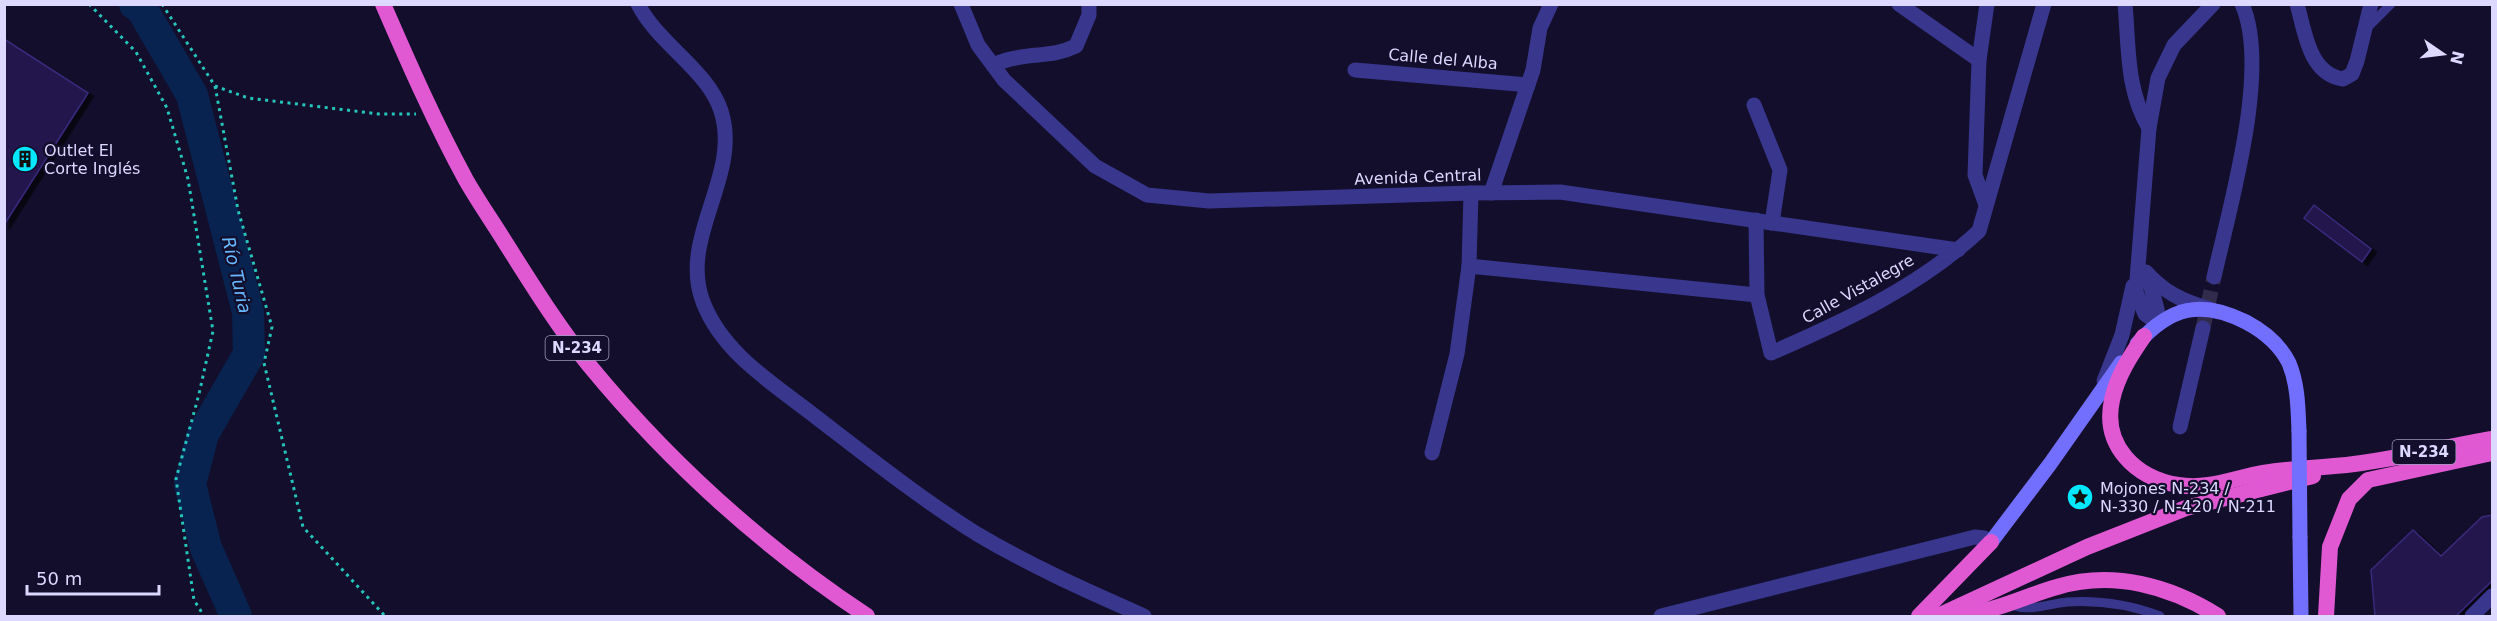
<svg xmlns="http://www.w3.org/2000/svg" width="2497" height="621" font-family="'DejaVu Sans',sans-serif">
	<defs>
		<filter id="shadow"><feDropShadow dx="5.5" dy="3.5" stdDeviation="0" flood-color="#0009"/></filter>
	</defs>
	<rect width="100%" height="100%" fill="#130e2b"/>
	<g fill="none" stroke-linecap="round" stroke-linejoin="round">
		<path stroke="#082350" stroke-width="32" d="M135 4 142 9 192 95 248 312 249 354 203 434 190 484 206 548 236 616"/>
	</g>
	<g fill="#23194d" stroke="#39297b" stroke-width="1.5" filter="url(#shadow)">
		<path d="M4 39 88 93 4 225Z"/>
		<path d="M2314 205 2371 249 2362 262 2304 218Z"/>
		<path d="M2493 515V580L2456 616H2375L2371 570 2413 530 2441 556 2482 517Z"/>
	</g>
	<g fill="none" stroke-linecap="round" stroke-linejoin="round">
		<path stroke="#312c4b" stroke-width="15" stroke-dasharray="15 8" stroke-linecap="butt" d="M2203 328 2214 277"/>
		<g stroke="#26c5bb" stroke-width="3" stroke-dasharray="3 4.5" stroke-linecap="butt">
			<path d="M89 4 136 52 167 108 188 179 213 331 199 394 176 479 194 600 204 616"/>
			<path d="M162 4 215 86 248 98 379 114H416"/>
			<path d="M215 86 238 210 272 327 264 363 303 527 385 616"/>
		</g>
		<g stroke="#38368d" stroke-width="9">
			<path d="M2367 28 2391 4"/>
			<path d="M2011 605C2031 612 2047 604 2067 602 2098 600 2131 605 2160 616"/>
		</g>
		<g stroke="#38368d" stroke-width="15">
			<path d="M638 4C658 44 708 70 721 111 742 176 678 237 703 302 723 354 774 384 816 417 868 457 921 499 977 534 1031 566 1087 591 1144 616"/>
			<path d="M961 4 978 45 1004 80 1095 166 1147 195 1209 201 1471 193 1560 192 1958 250"/>
			<path d="M1899 4 1979 60"/>
			<path d="M2125 4C2129 47 2126 90 2149 128"/>
			<path d="M2297 4C2305 32 2309 74 2343 79L2352 74 2357 61 2371 4"/>
			<path d="M993 65C1000 62 1008 59 1016 58 1038 53 1053 57 1076 46L1089 15V4"/>
			<path d="M1355 70 1528 85"/>
			<path d="M1754 105 1780 170 1772 223"/>
			<path d="M1491 193 1533 70 1540 28 1551 4"/>
			<path d="M1986 205 1975 175 1979 60 1987 4"/>
			<path d="M1756 220 1757 295 1771 353C1845 321 1920 286 1979 231L2044 4"/>
			<path d="M1469 266 1757 295"/>
			<path d="M2146 272C2164 292 2182 301 2207 308"/>
			<path d="M2148 276 2157 309V323"/>
			<path d="M2214 277C2229 209 2271 69 2242 4"/>
			<path d="M2157 323 2145 314 2136 292 2149 128 2158 78 2174 45 2213 4"/>
			<path d="M2104 381 2122 335 2133 286"/>
			<path d="M2180 427 2203 328"/>
			<path d="M1432 453 1457 354 1469 266 1471 193"/>
			<path d="M1661 616 1975 537 1984 538 1991 542"/>
			<path d="M2472 616 2492 596"/>
		</g>
		<g stroke="#726fff" stroke-width="15">
			<path d="M2137 344C2170 307 2201 299 2246 322 2263 331 2280 345 2289 363 2298 385 2298 408 2299 431"/>
			<path d="M2300 537 2301 616"/>
			<path d="M1991 542 2050 464 2121 363"/>
		</g>
		<g stroke="#e059d3" stroke-width="16">
			<path d="M383 4C409 64 435 123 466 180 478 201 492 221 505 242 531 283 558 327 589 365 668 461 763 547 867 616"/>
			<path d="M2144 336C2131 355 2117 376 2112 400 2102 446 2136 478 2178 485 2208 490 2234 478 2263 473 2293 468 2324 468 2354 464 2400 458 2446 447 2492 439"/>
			<path d="M1951 612C1960 612 1970 613 1979 612 2005 607 2031 594 2057 587 2113 570 2170 586 2218 616"/>
			<path d="M1919 616 1991 542"/>
			<path d="M1938 616 2087 547 2186 508 2313 476"/>
			<path d="M2326 616 2330 547 2349 499 2368 480 2492 453"/>
		</g>
		<path stroke="#726fff" stroke-width="15" d="M2299 431 2300 537"/>
	</g>
	<defs>
		<symbol id="building-disc" viewBox="-11 -11 22 22"><circle r="9.5" fill="#04e8ff" stroke="#130e2b"/><path d="M-4-6H4V6H1V3H-1V6H-4ZM-2.5-4.3h1.7v1.8h-1.7ZM.8-4.3h1.7v1.8H.8ZM-2.5-1h1.7V.8h-1.7ZM.8-1h1.7V.8H.8Z" fill="#111"/></symbol>
		<symbol id="sight-disc" viewBox="-11 -11 22 22"><circle r="9.5" fill="#04e8ff" stroke="#130e2b"/><path d="M0-6L1.8-2.2L6-1.7L2.9 1.2L3.7 5.4L0 3.3L-3.7 5.4L-2.9 1.2L-6-1.7L-1.8-2.2Z" fill="#111"/></symbol>
	</defs>
	<g fill-rule="evenodd">
		<use href="#building-disc" x="10" y="144" width="30" height="30"/>
		<use href="#sight-disc" x="2065" y="482" width="30" height="30"/>
	</g>
	<g text-anchor="middle" dominant-baseline="central" stroke-width="4.5" stroke-linejoin="round" paint-order="stroke">
		<g fill="#130e2b" stroke="#a09bbf" stroke-width="1.5">
			<rect x="545.5" y="336" width="63" height="24" rx="4.5"/>
			<rect x="2392.5" y="440" width="63" height="24" rx="4.5"/>
		</g>
		<g font-size="15" font-weight="bold" fill="#dcd8ff">
			<text x="577" y="348">N-234</text>
			<text x="2424" y="452">N-234</text>
		</g>
		<g font-size="16" fill="#dcd8ff" stroke="#130e2b">
			<text transform="translate(1443 59) rotate(5)">Calle del Alba</text>
			<text transform="translate(1418 177) rotate(-2)">Avenida Central</text>
			<text transform="translate(1858 289) rotate(-29)">Calle Vistalegre</text>
		</g>
		<g font-size="16" fill="#dcd8ff" stroke="#130e2b" text-anchor="start">
			<text x="44" y="150">Outlet El<tspan x="44" dy="18">Corte Inglés</tspan></text>
			<text x="2100" y="488">Mojones N-234 /<tspan x="2100" dy="18">N-330 / N-420 / N-211</tspan></text>
		</g>
		<g font-size="18" font-style="italic" fill="#66b9ff" stroke="#130e2b">
			<text transform="translate(237 275) rotate(77)">Río Turia</text>
		</g>
	</g>
	<rect width="2497" height="621" fill="none" stroke="#dcd8ff" stroke-width="12"/>
	<g transform="translate(2443 54) rotate(104)" stroke="#130e2b" stroke-width="4.5" paint-order="stroke">
	<path d="M0-4.5L10 22L0 15L-10 22Z" fill="#dcd8ff"/>
	<text y="-9" font-size="16" font-weight="bold" text-anchor="middle" fill="#dcd8ff">N</text>
	</g>
	<path d="M27 585v9h132v-9" fill="none" stroke="#dcd8ff" stroke-width="3"/>
	<text x="36" y="585" font-size="18" fill="#dcd8ff" stroke="#130e2b" stroke-width="4.5" paint-order="stroke">50 m</text>
</svg>
